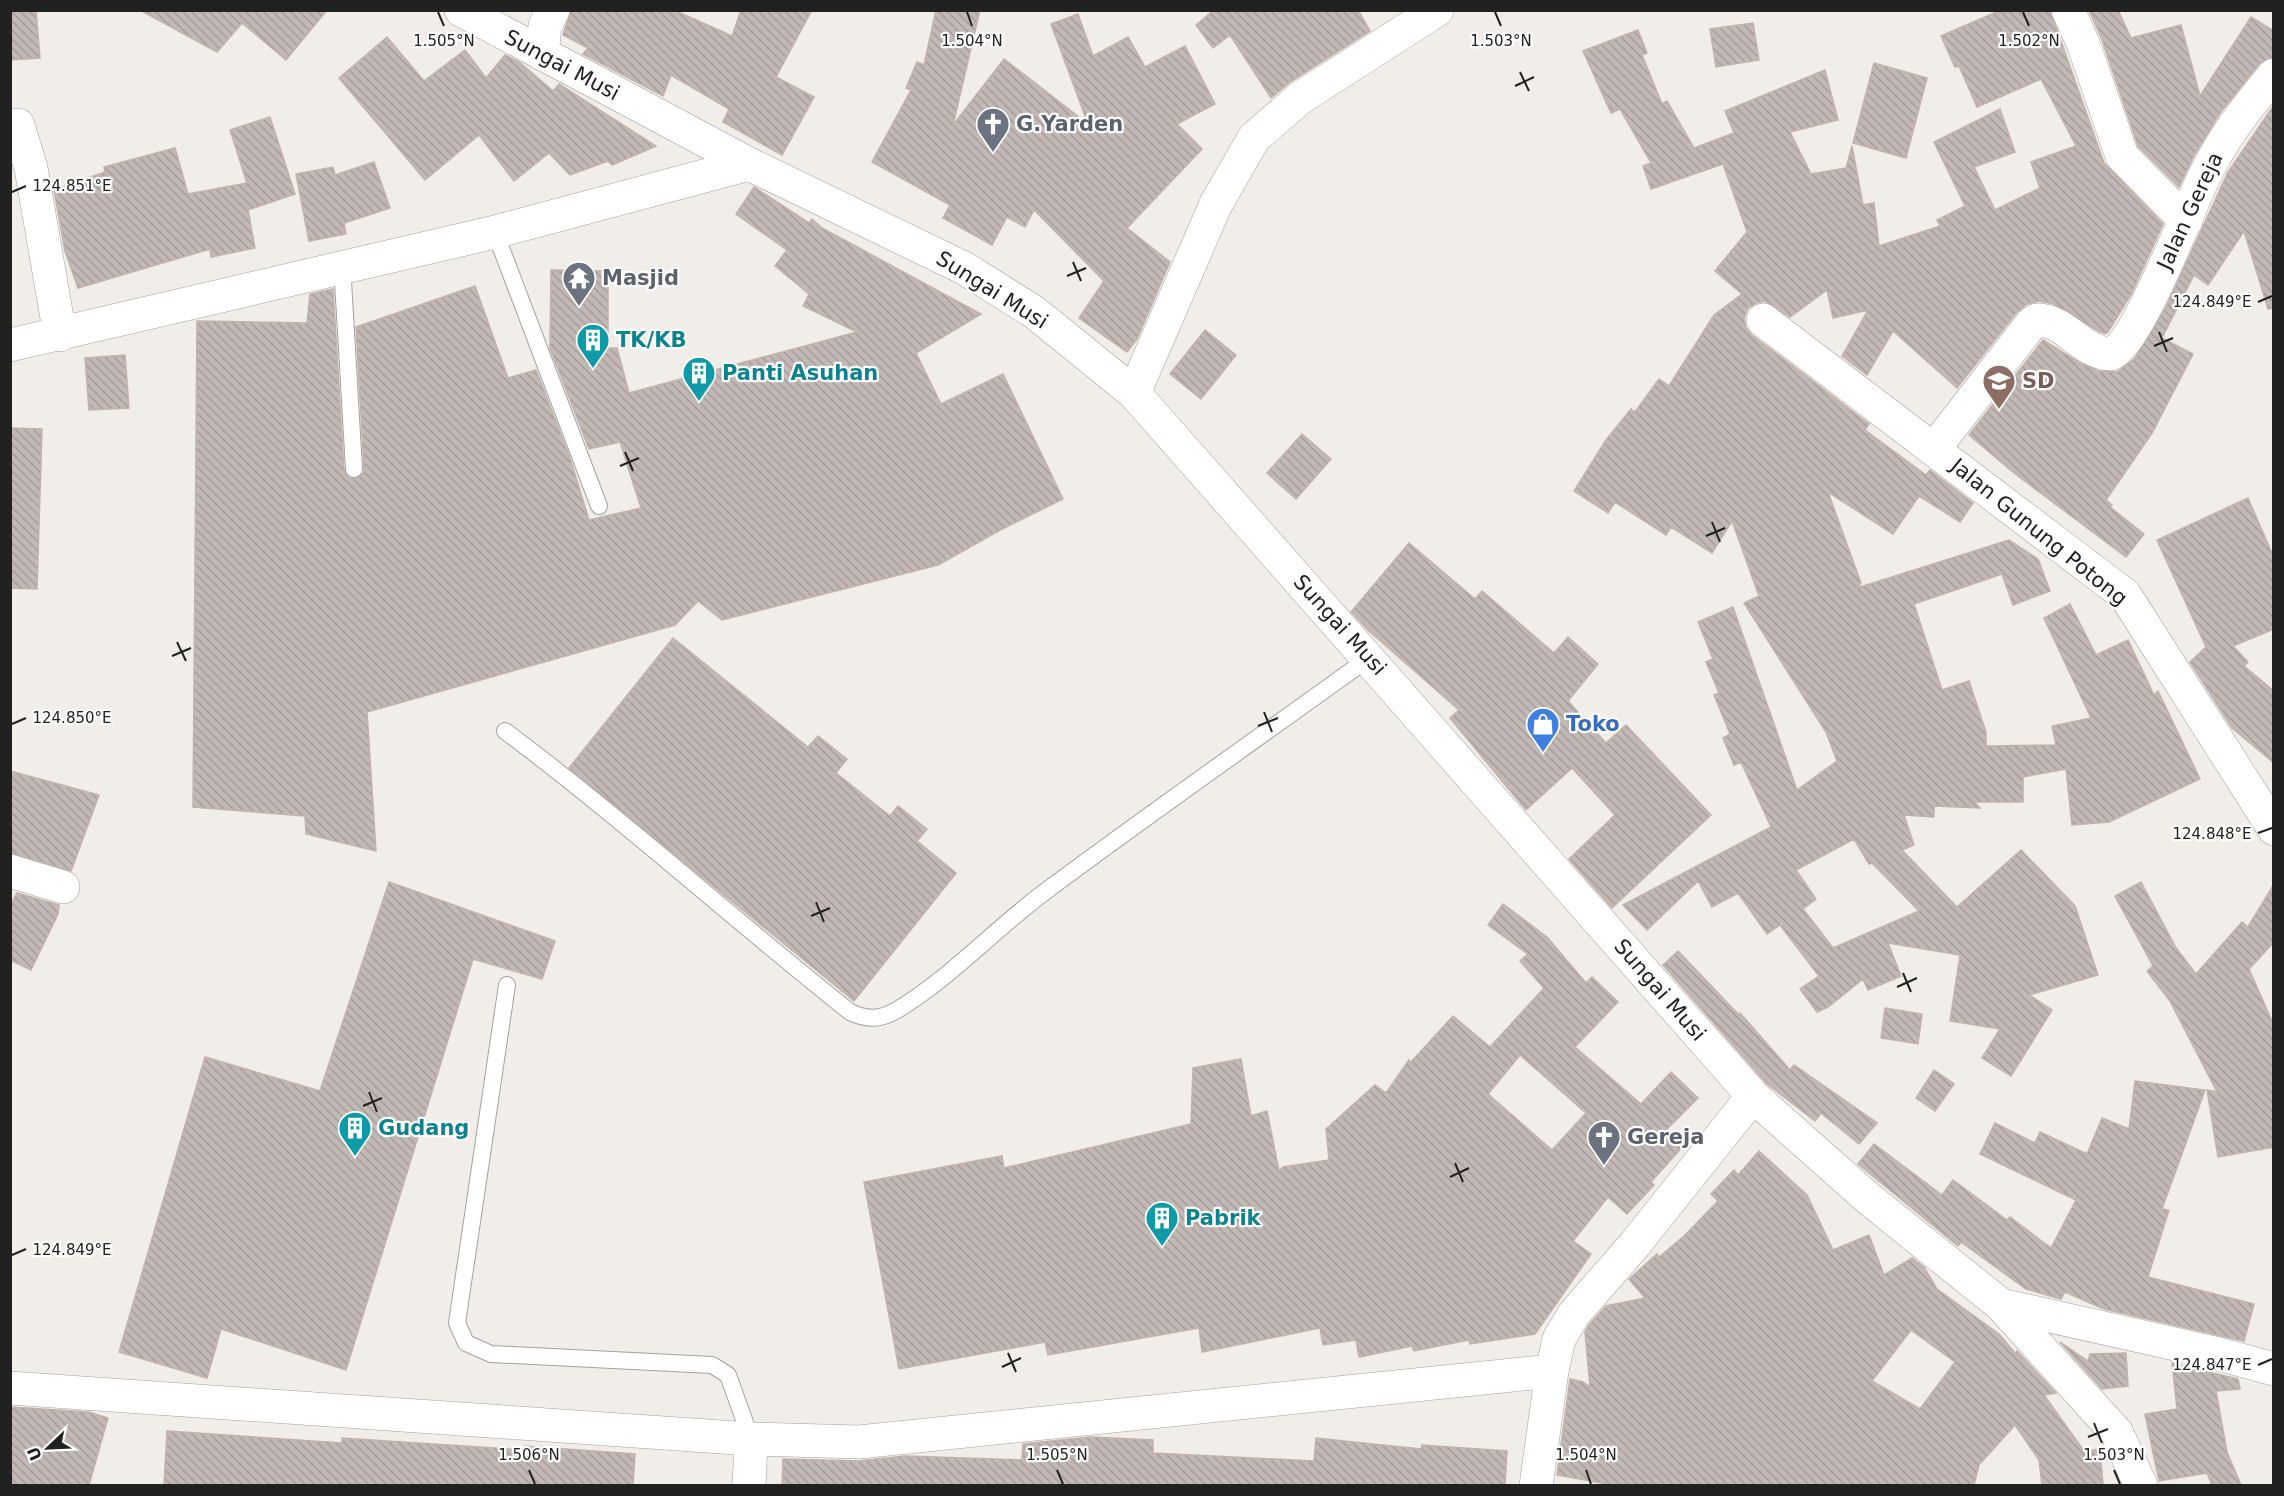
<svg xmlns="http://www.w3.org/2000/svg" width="2284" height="1496" font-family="'DejaVu Sans',sans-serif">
	<defs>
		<pattern id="building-back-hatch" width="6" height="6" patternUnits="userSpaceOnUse" patternTransform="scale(1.5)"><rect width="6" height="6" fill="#c2b8b5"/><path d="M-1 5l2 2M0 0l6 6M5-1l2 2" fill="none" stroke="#a69e9b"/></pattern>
	</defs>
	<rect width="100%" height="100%" fill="#f1ede8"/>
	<g fill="url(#building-back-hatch)" stroke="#c2b2ab" stroke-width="1.5" fill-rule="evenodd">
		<path d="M10 10H36L40 58 10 60Z"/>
		<path d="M140 10H327L286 60 242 23 217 52Z"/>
		<path d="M571 10H674L732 36 741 10H812L776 77 814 97 782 155 723 122 729 109 671 75 663 96 583 54 588 48 563 35Z"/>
		<path d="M936 10H980L953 125 1004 59 1088 124 1051 24 1078 14 1093 56 1128 37 1145 67 1185 46 1215 104 1177 124 1202 149 1127 228 1170 262 1137 339 1127 352 1079 318 1104 281 1034 210 1025 227 1007 217 992 245 943 218 950 205 872 162 911 90 906 88 917 62 924 65Z"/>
		<path d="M1214 10H1358L1370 31 1290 82 1271 98 1230 35 1213 48 1196 25Z"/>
		<path d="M2001 10H2050L2104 163 2163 224 2132 293 2108 332 2105 334 2100 332 2054 304 2039 301 2027 304 2016 313 1957 388 1893 331 1867 375 1842 356 1868 310 1833 318 1827 290 1790 317 1765 301 1756 303 1748 308 1744 318 1746 328 1752 335 1869 424 1865 430 1926 475 1930 470 1973 503 1960 522 1919 496 1893 534 1828 492 1861 583 1857 588 2009 540 2038 559 2050 591 2013 605 2002 574 1914 604 1942 690 1969 681 1986 732V746L2056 745 2052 726 2091 718 2044 618 2070 604 2096 655 2128 640 2154 695 2158 691 2200 779 2109 822 2072 825 2066 769 2023 777V802H1974L1980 808 1934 806V817L1904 815 1914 845 1902 850 1957 907 2021 850 2075 906 2098 975 2029 995 2052 1010 2011 1076 1982 1058 2000 1029 1950 1021 1960 955 1888 943 1901 976 1868 990 1863 979 1828 1007 1817 1012 1800 989 1819 976 1780 925 1767 934 1738 893 1712 907 1698 881 1647 930 1623 905 1771 827 1741 762 1734 765 1723 738 1730 734 1714 695 1719 693 1706 662 1713 659 1698 622 1733 607 1797 790 1837 761 1826 732 1744 603 1759 596 1732 521 1712 553 1671 527 1666 535 1615 502 1608 513 1574 491 1606 440 1631 409 1635 412 1659 379 1669 386 1714 315 1742 294 1715 271 1747 232 1723 164 1651 189 1643 166 1651 163 1620 109 1611 113 1583 51 1638 30 1647 53 1642 55 1662 104 1667 101 1694 148 1734 133 1725 111 1825 70 1838 120 1790 132 1811 174 1846 168 1852 146 1863 205 1874 203 1879 246 1940 226 1937 220 1965 206 1934 142 2000 109 2015 152 1974 167 1995 210 2040 188 2031 162 2076 146 2041 79 1977 107 1959 66 1955 67 1941 36ZM1854 839 1869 864 1872 863 1919 911 1833 948 1803 909 1816 899 1796 870Z"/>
		<path d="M2089 10H2118L2131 38 2181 25 2200 96 2251 17 2274 31V57L2260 63 2220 113 2195 154 2179 187 2138 146 2101 37Z"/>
		<path d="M1753 23 1759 60 1716 67 1710 29Z"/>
		<path d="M387 37 424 81 465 50 486 78 505 55 519 62 553 91 559 84 656 146 612 165 608 161 570 175 549 153 514 181 479 135 425 180 339 78Z"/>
		<path d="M1874 63 1927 78 1906 158 1853 143Z"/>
		<path d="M2274 105V308L2268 309 2244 231 2208 285 2194 275 2162 338 2193 354 2152 433 2106 500 2112 505 2110 507 2144 534 2126 557 2014 473 1969 435 2043 340 2082 364 2098 371 2117 372 2135 358 2165 309 2228 172Z"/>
		<path d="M270 117 295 194 248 210 255 248 211 257 210 249 78 288 65 251 54 190 105 172 104 167 175 148 188 194 247 183 230 130Z"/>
		<path d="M374 162 390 208 344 223 346 234 309 241 296 174 333 167 335 175Z"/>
		<path d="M754 187 809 223 812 219 822 228 981 314 916 353 941 404 1003 374 1063 499 1002 529 938 565 722 620 698 601 675 625 367 712 376 851 306 834 305 816 193 807 197 321 307 323 310 294 333 289 344 470 349 478 355 479 363 474 364 468 356 327 475 286 508 378 536 370 570 458 589 520 641 508 620 442 589 449 550 348 551 270 608 271V348H617L629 393 857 332 803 306 809 294 775 266 787 250 736 214Z"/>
		<path d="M1205 330 1236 355 1201 399 1170 374Z"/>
		<path d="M125 355 129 408 89 410 85 358Z"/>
		<path d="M10 428 42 429 37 589 10 588Z"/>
		<path d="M1302 434 1331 459 1296 499 1267 473Z"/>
		<path d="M2248 498 2274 558V629L2233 646 2248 662 2244 666 2274 691V763L2232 728 2190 662 2206 647 2157 540Z"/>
		<path d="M1409 543 1475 599 1482 591 1554 653 1568 637 1598 664 1568 701 1606 743 1626 725 1711 815 1612 908 1569 859 1615 815 1572 768 1526 810 1450 718 1459 710 1369 631 1351 612Z"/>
		<path d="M673 638 808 747 818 736 847 759 836 773 890 816 898 806 927 829 917 841 956 873 854 1001 569 768Z"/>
		<path d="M10 771 99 795 71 871 10 853Z"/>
		<path d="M389 882 555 941 542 979 473 959 346 1370 221 1329 207 1378 119 1352 205 1057 320 1091Z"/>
		<path d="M2141 882 2176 948 2196 974 2242 922 2248 927 2274 884V942L2249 969 2274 1026V1147L2218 1157 2207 1090 2217 1092 2170 1001 2147 971 2153 966 2115 896Z"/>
		<path d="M17 893 59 905 58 914 31 970 10 960V906Z"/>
		<path d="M1503 904 1547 937 1586 983 1592 977 1618 1002 1575 1047 1641 1104 1671 1072 1698 1098 1667 1129 1684 1145 1651 1182 1654 1185 1627 1214 1608 1197 1573 1241 1591 1254 1535 1334 1470 1344 1469 1340 1414 1351 1412 1346 1359 1357 1356 1340 1323 1345 1320 1328 1202 1352 1199 1328 1048 1355 1045 1342 899 1369 864 1182 1002 1156 1004 1168 1191 1124 1193 1068 1241 1059 1251 1116 1267 1111 1279 1171 1283 1167 1329 1160 1326 1129 1375 1085 1386 1093 1409 1060 1411 1062 1453 1016 1490 1047 1544 988 1520 961 1528 954 1488 925ZM1520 1055 1586 1113 1552 1150 1488 1094Z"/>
		<path d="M1678 951 1739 1015 1740 1013 1790 1070 1794 1065 1877 1123 1859 1144 1821 1113 1815 1121 1766 1083 1663 965Z"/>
		<path d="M1885 1008 1922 1014 1918 1044 1881 1038Z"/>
		<path d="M1934 1070 1954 1084 1935 1111 1916 1098Z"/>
		<path d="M2135 1081 2205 1090 2162 1209 2169 1210 2148 1277 2254 1304 2244 1341 2104 1309 2065 1292 2061 1299 2026 1289 1961 1242 1958 1246 1858 1164 1874 1144 1942 1195 1953 1180 2007 1220 2010 1217 2051 1248 2076 1200 1980 1154 1995 1123 2035 1143 2040 1132 2087 1154 2102 1118 2129 1129Z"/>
		<path d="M1759 1151 1807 1195 1833 1250 1869 1235 1884 1275 1912 1258 1924 1267 1937 1289 1999 1334 2016 1354 2017 1351 2056 1393 2044 1395 2084 1451 2100 1449 2103 1485H2042L2039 1460 2015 1425 1979 1465 1974 1485H1612L1557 1475 1570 1379 1583 1382 1590 1387 1585 1332 1589 1325 1606 1306 1645 1298 1629 1279 1657 1254 1659 1257 1684 1236 1718 1201 1711 1194 1734 1170 1738 1175ZM1911 1330 1955 1362 1920 1409 1872 1381Z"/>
		<path d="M2060 1342 2088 1361 2090 1354 2126 1353 2128 1386 2102 1389Z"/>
		<path d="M2172 1363 2238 1379 2240 1389 2216 1391 2227 1452 2241 1485H2212L2207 1473 2159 1481 2145 1414 2177 1409Z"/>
		<path d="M10 1407 88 1412 108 1418 89 1485H10Z"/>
		<path d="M167 1431 342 1443V1438L525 1450V1446L635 1454 633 1485H164Z"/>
		<path d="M1091 1437 1153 1440V1453L1314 1461 1316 1438 1421 1449 1422 1445 1507 1451 1505 1485H782L783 1459 859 1461 905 1456 1022 1460 1023 1444Z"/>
	</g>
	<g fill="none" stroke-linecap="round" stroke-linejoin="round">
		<defs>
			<g id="service">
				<path d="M495 232 599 506"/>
				<path d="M327 272 343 281 354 469"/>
				<path d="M505 731C624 820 734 920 850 1012 867 1020 880 1020 897 1010 948 980 997 927 1046 891 1152 812 1261 736 1369 658"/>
				<path d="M507 985 457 1323 466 1343 491 1354 712 1365 728 1375 751 1439"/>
			</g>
			<g id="minor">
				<path d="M2068 10 2083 43 2122 156 2186 221"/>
				<path d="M542 54 545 26 553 10"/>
				<path d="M18 125 31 168 60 335"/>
				<path d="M1763 320 2125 595 2274 829"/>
				<path d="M10 345 495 232 749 164"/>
				<path d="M1134 393 1216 204 1254 138 1300 98 1437 10"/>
				<path d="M1934 449 2031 324 2037 320C2065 319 2083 354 2111 354 2139 342 2188 209 2204 177 2222 139 2247 107 2274 75"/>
				<path d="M10 871 63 887"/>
				<path d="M1753 1096 1869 1199 2001 1305 2215 1353 2274 1369"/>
				<path d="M2001 1305 2117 1433 2141 1486"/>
				<path d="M10 1388 751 1439 859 1442 1552 1371"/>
				<path d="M749 1486 751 1439"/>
			</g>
			<path id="tertiary" d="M461 10 749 164 964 268 1034 312 1134 393 1753 1096 1635 1244 1574 1314 1559 1339 1552 1371 1536 1486"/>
		</defs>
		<use href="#service" stroke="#a2a2a2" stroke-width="18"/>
		<use href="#minor" stroke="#a2a2a2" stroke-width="34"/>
		<use href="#tertiary" stroke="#a2a2a2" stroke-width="34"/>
		<use href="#service" stroke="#fff" stroke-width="16"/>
		<use href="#minor" stroke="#fff" stroke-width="33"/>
		<use href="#tertiary" stroke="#fff" stroke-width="33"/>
	</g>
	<path fill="none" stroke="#212121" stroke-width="2" d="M438 12 444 26M967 12 972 26M1495 12 1501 26M2023 12 2029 26M1520 72 1529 91M1515 86 1534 77M12 192 26 186M1073 262 1081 281M1067 276 1086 268M2258 302 2272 296M2159 332 2167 352M2154 346 2173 338M625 452 633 471M620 466 639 458M1712 522 1720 542M1706 536 1725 528M177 642 186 661M172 656 191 648M1264 712 1272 732M12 724 26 718M1258 726 1278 718M2258 833 2272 828M816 902 824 922M811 916 830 908M1903 973 1911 992M1897 987 1917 978M369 1092 377 1112M363 1106 382 1098M1455 1163 1463 1182M1450 1177 1469 1168M12 1255 26 1249M1008 1353 1016 1372M2258 1365 2272 1359M1002 1367 1021 1358M2094 1423 2102 1443M2088 1437 2108 1429M529 1470 535 1484M1057 1470 1063 1484M1586 1470 1591 1484M2114 1470 2120 1484"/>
	<defs>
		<symbol id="church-pin" viewBox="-11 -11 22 30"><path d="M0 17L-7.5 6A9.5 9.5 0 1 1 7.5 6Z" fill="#6b7280" stroke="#fff"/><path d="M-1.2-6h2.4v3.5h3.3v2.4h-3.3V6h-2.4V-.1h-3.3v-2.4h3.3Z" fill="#fff"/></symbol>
		<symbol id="temple-pin" viewBox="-11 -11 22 30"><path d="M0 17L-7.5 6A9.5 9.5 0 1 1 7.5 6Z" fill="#6b7280" stroke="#fff"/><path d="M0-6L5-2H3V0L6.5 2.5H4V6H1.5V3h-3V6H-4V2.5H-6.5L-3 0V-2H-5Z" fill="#fff"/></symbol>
		<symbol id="building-pin" viewBox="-11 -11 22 30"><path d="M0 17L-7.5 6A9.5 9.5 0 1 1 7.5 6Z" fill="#0f9aa8" stroke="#fff"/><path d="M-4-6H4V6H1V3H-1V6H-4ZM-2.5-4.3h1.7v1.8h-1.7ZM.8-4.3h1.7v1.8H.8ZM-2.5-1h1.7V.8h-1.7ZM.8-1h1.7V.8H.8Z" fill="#fff"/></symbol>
		<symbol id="school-pin" viewBox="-11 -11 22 30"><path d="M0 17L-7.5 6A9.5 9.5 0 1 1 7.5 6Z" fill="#8d6e63" stroke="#fff"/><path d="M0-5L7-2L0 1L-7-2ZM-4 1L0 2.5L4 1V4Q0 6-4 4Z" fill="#fff"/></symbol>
		<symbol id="shop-pin" viewBox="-11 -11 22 30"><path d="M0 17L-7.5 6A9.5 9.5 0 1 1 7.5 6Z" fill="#3f7fe0" stroke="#fff"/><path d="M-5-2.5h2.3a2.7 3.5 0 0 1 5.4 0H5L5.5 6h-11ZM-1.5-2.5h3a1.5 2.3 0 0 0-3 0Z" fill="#fff"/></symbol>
	</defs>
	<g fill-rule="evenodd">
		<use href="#church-pin" x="974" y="105" width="38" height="52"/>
		<use href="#temple-pin" x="560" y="259" width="38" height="52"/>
		<use href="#building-pin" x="574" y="321" width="38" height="52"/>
		<use href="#building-pin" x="680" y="354" width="38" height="52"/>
		<use href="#school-pin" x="1980" y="362" width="38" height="52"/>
		<use href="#shop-pin" x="1524" y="705" width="38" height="52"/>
		<use href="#building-pin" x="336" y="1109" width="38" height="52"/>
		<use href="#church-pin" x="1585" y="1118" width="38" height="52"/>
		<use href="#building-pin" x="1143" y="1199" width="38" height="52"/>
	</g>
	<g text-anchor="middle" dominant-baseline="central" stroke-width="4.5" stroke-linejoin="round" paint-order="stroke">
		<g font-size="21" fill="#212121" stroke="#fff">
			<text transform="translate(562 65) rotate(28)">Sungai Musi</text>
			<text transform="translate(2190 211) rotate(-65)">Jalan Gereja</text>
			<text transform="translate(992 290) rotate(32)">Sungai Musi</text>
			<text transform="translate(2039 532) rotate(39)">Jalan Gunung Potong</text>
			<text transform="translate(1340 625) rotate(48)">Sungai Musi</text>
			<text transform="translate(1660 990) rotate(49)">Sungai Musi</text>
		</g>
		<g font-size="21" font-weight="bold" fill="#5b616d" stroke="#fff" text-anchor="start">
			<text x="1016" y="124">G.Yarden</text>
			<text x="602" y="278">Masjid</text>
			<text x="1627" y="1137">Gereja</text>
		</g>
		<g font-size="21" font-weight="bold" fill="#0d838f" stroke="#fff" text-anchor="start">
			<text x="616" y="340">TK/KB</text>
			<text x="722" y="373">Panti Asuhan</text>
			<text x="378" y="1128">Gudang</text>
			<text x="1185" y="1218">Pabrik</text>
		</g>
		<g font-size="21" font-weight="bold" fill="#785e54" stroke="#fff" text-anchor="start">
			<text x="2022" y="381">SD</text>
		</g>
		<g font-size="21" font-weight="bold" fill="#366cbe" stroke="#fff" text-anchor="start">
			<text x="1566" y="724">Toko</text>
		</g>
	</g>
	<g font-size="15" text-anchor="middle" fill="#212121" stroke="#fff" stroke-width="4.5" stroke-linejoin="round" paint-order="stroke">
		<text x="444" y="46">1.505°N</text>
		<text x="972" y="46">1.504°N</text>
		<text x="1501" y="46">1.503°N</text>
		<text x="2029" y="46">1.502°N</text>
		<text x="72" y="191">124.851°E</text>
		<text x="2212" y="307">124.849°E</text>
		<text x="72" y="723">124.850°E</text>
		<text x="2212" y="839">124.848°E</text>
		<text x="72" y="1255">124.849°E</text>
		<text x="2212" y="1370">124.847°E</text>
		<text x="529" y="1460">1.506°N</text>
		<text x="1057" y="1460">1.505°N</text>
		<text x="1586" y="1460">1.504°N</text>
		<text x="2114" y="1460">1.503°N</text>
	</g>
	<rect width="2284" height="1496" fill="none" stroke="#212121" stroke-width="24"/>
	<g transform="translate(48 1448) rotate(247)" stroke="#ffffff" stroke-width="4.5" paint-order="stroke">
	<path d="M0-4.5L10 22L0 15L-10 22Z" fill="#212121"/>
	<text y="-9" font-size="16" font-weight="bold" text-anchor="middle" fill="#212121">U</text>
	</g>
</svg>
